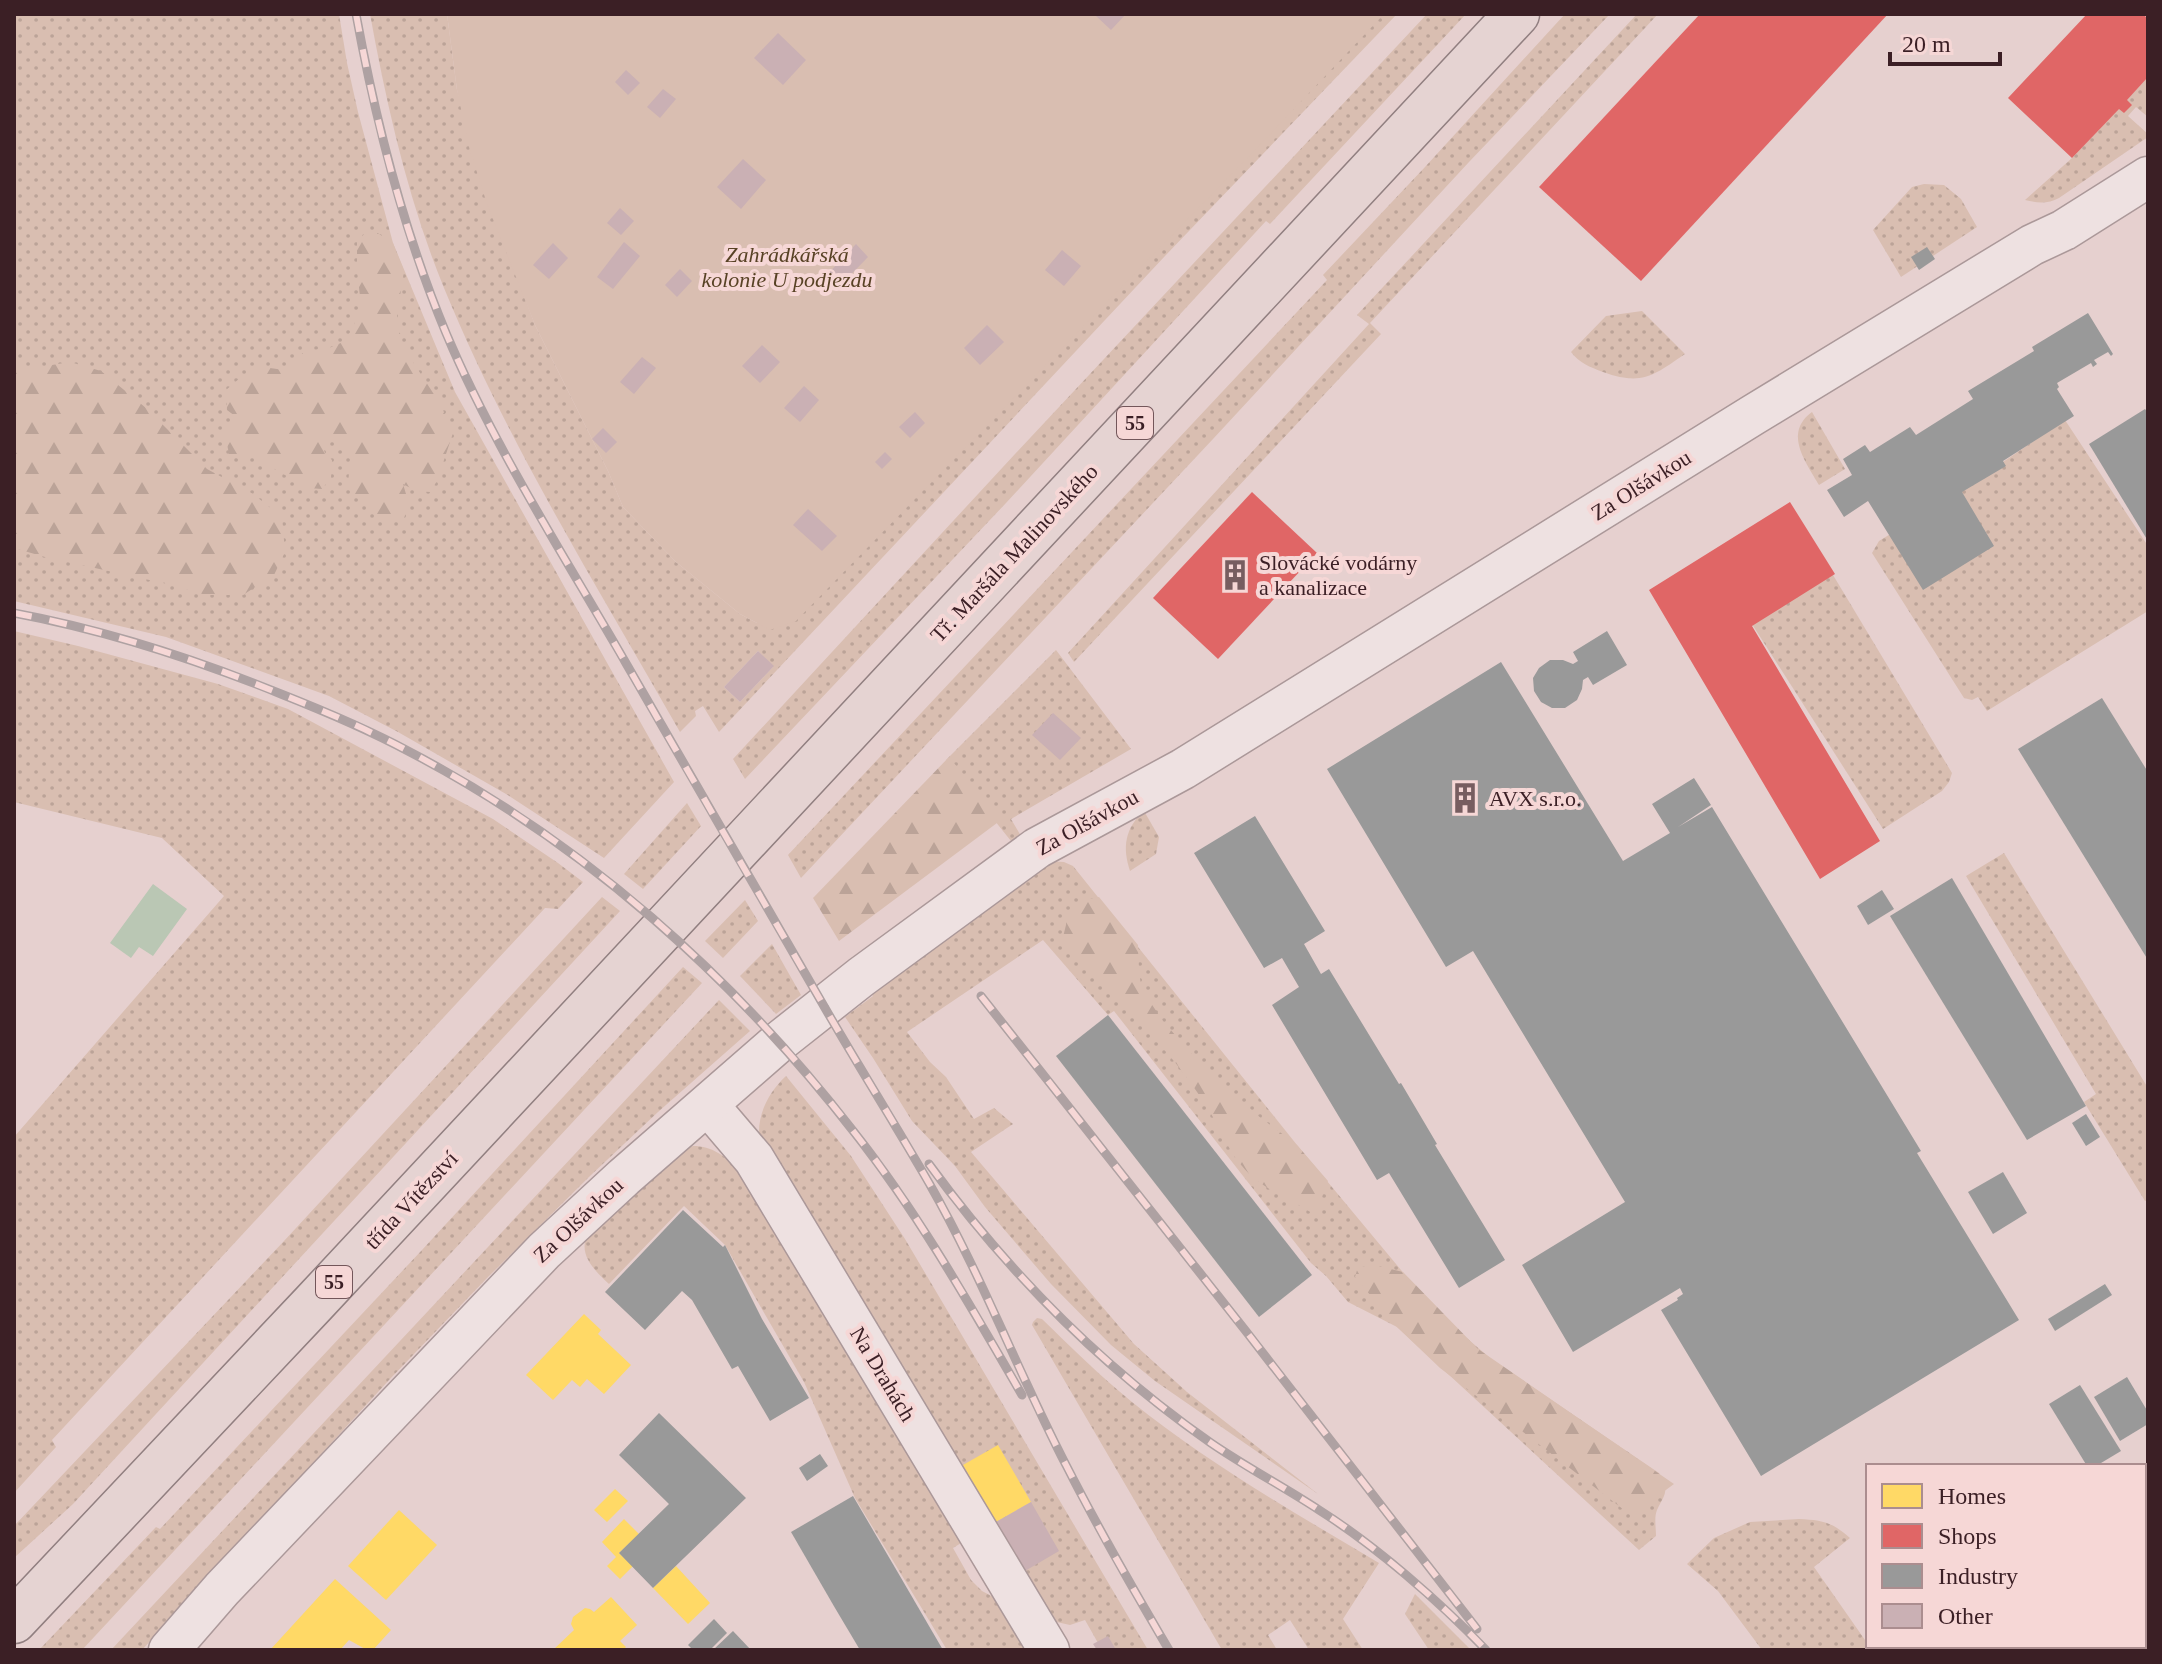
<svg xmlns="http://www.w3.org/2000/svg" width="2162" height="1664" font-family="'Times New Roman',serif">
	<defs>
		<pattern id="grass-dots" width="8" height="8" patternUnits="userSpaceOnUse" patternTransform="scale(2)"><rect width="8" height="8" fill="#d9beb1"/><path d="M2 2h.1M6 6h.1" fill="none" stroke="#bba398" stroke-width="1.8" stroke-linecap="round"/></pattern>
		<pattern id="forest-firs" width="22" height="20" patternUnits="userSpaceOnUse" patternTransform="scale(2)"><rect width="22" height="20" fill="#d9beb1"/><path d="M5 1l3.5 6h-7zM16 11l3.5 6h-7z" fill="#bba398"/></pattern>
	</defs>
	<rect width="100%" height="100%" fill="#e6d0cf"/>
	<g fill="url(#grass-dots)" fill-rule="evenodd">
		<path d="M14 14H339L347 63 358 112 393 243 455 392 674 782 604 858 506 794 398 732 329 696 166 637 14 601Z"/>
		<path d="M370 14H447L457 90 520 285 535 325 608 471 623 507 676 562 740 614 757 623 1350 14H1397L1165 256 719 732 703 706 695 711 696 716 680 732C597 586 508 444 444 288 408 200 387 107 370 14ZM758 651 773 667 740 702 724 687Z"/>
		<path d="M1427 14H1466L1270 224 1266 221 1006 503 745 779 733 759 1015 454Z"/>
		<path d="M1565 14H1610L1469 162 1213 439 801 878 788 855 1327 280 1323 275 1425 167Z"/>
		<path d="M1637 14H1658L1370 323 1381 334 1074 662 1068 653 1369 324 1357 315Z"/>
		<path d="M2148 77V117L2136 107 2128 116 2148 134V137L2059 198C2048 204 2037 203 2025 200L2072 158Z"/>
		<path d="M1924 184 1944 185 1961 199 1977 227 1901 277 1873 230 1912 187Z"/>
		<path d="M1642 311 1685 354C1653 376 1642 386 1603 372 1590 367 1579 363 1571 352L1606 316Z"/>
		<path d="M1812 412 1845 469 1819 485C1806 462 1783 433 1812 412Z"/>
		<path d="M2065 420 2148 546V611L1987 711 1978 697 1972 700 1964 698 1872 553 1879 541 1957 493Z"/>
		<path d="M1830 570 1952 773 1949 782 1942 791 1883 829 1750 621Z"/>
		<path d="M14 631 78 646 218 684 288 709 493 819 558 863 583 882 558 909 545 908 52 1440 56 1447 14 1493V1137L224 896 162 838 14 802Z"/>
		<path d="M1056 650 1131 749 1011 819 1021 836 1011 841 946 760Z"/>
		<path d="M687 803 701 826 643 889 624 874Z"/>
		<path d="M1144 811 1159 837 1156 854 1130 871C1122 847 1125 828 1144 811Z"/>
		<path d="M2004 853 2148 1088V1200L2145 1201 2084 1102 2096 1094 1966 876Z"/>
		<path d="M1048 861 1064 862 1073 866 1297 1145 1406 1276 1448 1322 1490 1358 1659 1473C1669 1492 1666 1492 1657 1510 1654 1517 1656 1528 1656 1536L1639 1550 1397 1327 1348 1302 1326 1276 1311 1263 1114 1011 1108 1015 1043 940 907 1032 930 1062 946 1077 974 1119 994 1108 1013 1124 971 1152 1134 1344 1187 1392 1318 1494 1155 1381 1111 1345 1051 1284 985 1207 955 1166 912 1121 873 1058 845 1017 873 996 870 991Z"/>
		<path d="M602 897 620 911 73 1504 14 1558V1526L284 1241Z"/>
		<path d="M745 900 758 921 723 958 705 941Z"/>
		<path d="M772 944 801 995 776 1014 740 976Z"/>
		<path d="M683 967 702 983 82 1650H39L156 1527 160 1529 422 1250Z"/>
		<path d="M719 1000 750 1031 658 1112 590 1176 488 1277 389 1380 142 1650H111Z"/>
		<path d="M786 1076 851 1156 905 1239 1148 1650H1102L1085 1620 1070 1625 1052 1621 759 1135C758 1112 770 1091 786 1076Z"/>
		<path d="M693 1146C712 1146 725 1156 738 1169L966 1540 953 1548 971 1580 982 1591 1001 1601 1033 1650H947L855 1498 804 1382 725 1245 684 1206 609 1284C594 1270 576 1253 589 1232L687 1149Z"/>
		<path d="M1037 1318 1042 1319C1071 1347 1100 1376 1132 1402 1209 1464 1295 1513 1379 1563L1343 1619 1363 1650H1309L1290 1620 1268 1635 1277 1650H1222L1032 1325 1033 1322Z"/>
		<path d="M1799 1519C1822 1520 1832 1522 1850 1538L1814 1567 1872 1650H1762L1718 1591 1687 1564 1714 1538 1750 1522Z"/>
		<path d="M1415 1594 1471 1650H1429L1405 1614Z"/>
	</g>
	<g fill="url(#forest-firs)">
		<path d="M376 232 393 243 404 271 397 315 402 345 435 396 454 430 437 481 430 492 416 491 403 484 409 504 403 521H383L372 513 348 486 350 459 341 439 330 437 322 444 325 453 332 460 331 478 322 489 308 488 255 458 229 454 225 434 239 419 227 410 226 390 240 378 263 367 284 370 305 351 329 348 343 342 352 330 361 305 357 270V242L365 233Z"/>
		<path d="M70 362 101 371 146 408 207 469 253 494 282 517 285 552 274 575 243 595H206L163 583 45 557 14 548V363L34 368Z"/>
		<path d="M949 757 1000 819 997 823 839 941 813 898Z"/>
		<path d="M1099 897 1138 945 1139 973 1142 990 1163 1021 1195 1058 1257 1115 1297 1145 1328 1181 1318 1207 1312 1213C1288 1198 1260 1188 1242 1166 1231 1155 1225 1138 1217 1124 1201 1096 1182 1069 1160 1045 1128 1008 1088 979 1063 937L1068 917 1079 901Z"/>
		<path d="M1374 1265 1403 1272 1478 1349 1674 1484 1651 1501 1637 1520 1440 1368 1397 1327 1355 1277 1358 1267Z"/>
	</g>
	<path fill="#d9beb1" d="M447 14H1384L1256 149 796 621 770 630 740 614 676 562 623 507 608 471 535 325 487 204 469 147 457 90Z"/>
	<path fill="#bac7b4" d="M153 884 187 909 153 956 139 947 131 958 110 943Z"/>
	<g fill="#ffd966">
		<path d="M584 1314 601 1330 598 1334 631 1365 604 1394 587 1379 580 1387 572 1380 553 1400 526 1375Z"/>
		<path d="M998 1445 1031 1502 996 1522 963 1465Z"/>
		<path d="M615 1489 628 1501 607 1522 594 1510Z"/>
		<path d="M399 1510 437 1545 386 1600 348 1566Z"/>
		<path d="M624 1519 639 1534 619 1553 633 1566 620 1579 607 1566 616 1557 602 1542Z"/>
		<path d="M676 1566 710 1603 688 1624 653 1588Z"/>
		<path d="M335 1579 391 1630 373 1650H367L349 1640 340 1650H270Z"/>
		<path d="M611 1597 637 1625 620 1641 626 1647 623 1650H553L574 1630 571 1624 573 1617 585 1608 590 1609 594 1612Z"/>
	</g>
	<g fill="#e06666">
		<path d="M1700 14H1888L1641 281 1539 187Z"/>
		<path d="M2087 14H2143L2148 19V77L2127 100 2132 105 2124 113 2119 109 2072 158 2008 98Z"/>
		<path d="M1252 492 1317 553 1218 659 1153 598Z"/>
		<path d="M1790 502 1835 574 1752 626 1880 841 1820 879 1649 590Z"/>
	</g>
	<g fill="#999">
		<path d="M1927 247 1935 259 1919 270 1911 257Z"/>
		<path d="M2088 313 2113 354 2111 356 2108 352 2094 360 2097 364 2093 367 2091 363 2057 383 2059 387 2057 389 2074 416 2003 461 2006 466 1962 492 1994 546 1923 590 1868 501 1844 517 1827 490 1852 475 1843 459 1865 445 1870 452 1910 427 1916 435 1973 399 1968 391 2034 351 2032 347Z"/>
		<path d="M2145 409 2148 413V541L2089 444Z"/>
		<path d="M1607 631 1627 665 1593 685 1588 677 1583 680 1582 689 1577 700 1565 708H1552L1541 702 1534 691 1533 678 1539 668 1550 660H1563L1573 664 1578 661 1573 652Z"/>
		<path d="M1501 662 1623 861 1670 833 1652 804 1694 778 1711 805 1678 827 1712 807 1921 1151 1917 1153 2019 1320 1761 1476 1661 1310 1678 1300 1677 1298 1683 1294 1680 1288 1573 1352 1522 1265 1625 1202 1473 951 1446 967 1327 769Z"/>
		<path d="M2102 698 2148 772V960L2018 749Z"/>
		<path d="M1255 816 1325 931 1304 944 1321 974 1329 969 1399 1084 1401 1083 1437 1144 1435 1145 1505 1260 1459 1288 1389 1173 1377 1180 1272 1005 1299 987 1282 958 1264 968 1194 853Z"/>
		<path d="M1952 878 2086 1106 2027 1140 1890 916Z"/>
		<path d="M1882 890 1894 909 1868 925 1857 906Z"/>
		<path d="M1108 1015 1312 1275 1259 1317 1056 1056Z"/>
		<path d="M2086 1114 2100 1137 2086 1146 2072 1123Z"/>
		<path d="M2003 1172 2027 1213 1993 1234 1968 1192Z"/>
		<path d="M683 1210 723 1247 725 1245 762 1319 809 1398 770 1421 738 1366 732 1369 692 1300 682 1291 645 1330 605 1292Z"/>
		<path d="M2105 1284 2112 1295 2055 1331 2048 1319Z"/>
		<path d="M2127 1377 2148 1412V1424L2120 1441 2094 1397Z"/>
		<path d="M2080 1385 2121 1451 2096 1466H2087L2049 1404Z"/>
		<path d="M659 1413 746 1498 653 1588 619 1553 669 1504 619 1455Z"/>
		<path d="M820 1454 828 1466 807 1481 799 1468Z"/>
		<path d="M853 1496 897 1571 943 1650H860L835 1608 791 1532Z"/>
		<path d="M714 1619 727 1633 710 1650H693L688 1645Z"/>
		<path d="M733 1631 751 1650H713Z"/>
	</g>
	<g fill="#cab0b4">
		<path d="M1098 14H1126L1111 30 1096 16Z"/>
		<path d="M778 33 806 60 783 85 754 58Z"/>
		<path d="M626 70 640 83 628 95 615 82Z"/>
		<path d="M663 89 676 99 660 118 647 107Z"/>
		<path d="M743 159 766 180 741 209 717 187Z"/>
		<path d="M620 208 634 221 621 235 607 223Z"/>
		<path d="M624 242 640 256 613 289 597 277Z"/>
		<path d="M553 243 568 258 549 279 533 265Z"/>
		<path d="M856 244 868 257 836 290 824 278Z"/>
		<path d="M1062 250 1081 266 1064 286 1045 270Z"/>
		<path d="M680 269 692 281 677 297 665 285Z"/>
		<path d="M987 325 1004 342 980 365 964 348Z"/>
		<path d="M762 345 780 362 760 383 742 366Z"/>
		<path d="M642 357 656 368 634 394 620 382Z"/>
		<path d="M804 386 819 400 800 422 784 408Z"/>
		<path d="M915 412 925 423 910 438 899 427Z"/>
		<path d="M603 428 617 442 606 453 592 439Z"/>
		<path d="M885 452 892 459 882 469 875 462Z"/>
		<path d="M808 509 837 536 822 551 793 525Z"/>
		<path d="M758 651 774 666 740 702 724 687Z"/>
		<path d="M1053 713 1081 738 1060 760 1032 735Z"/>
		<path d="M1031 1502 1059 1551 1025 1571 996 1522Z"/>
		<path d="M1108 1636 1116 1650H1097L1093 1644Z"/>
	</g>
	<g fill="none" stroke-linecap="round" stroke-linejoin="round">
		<defs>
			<g id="minor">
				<path d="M708 1105 754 1159 1049 1650"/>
				<path d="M169 1650 222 1589 544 1251 624 1177 780 1041 861 977 1037 848 1183 769 1753 415 2032 245 2064 230 2148 177"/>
			</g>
			<path id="primary" d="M14 1621 314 1303 1517 14"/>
		</defs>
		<use href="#minor" stroke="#ab9899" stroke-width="43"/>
		<use href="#primary" stroke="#917f80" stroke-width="47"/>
		<use href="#minor" stroke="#eee1e1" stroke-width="40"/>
		<use href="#primary" stroke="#e5d3d2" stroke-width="44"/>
		<defs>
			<g id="rail">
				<path d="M356 14C376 123 403 230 446 333 494 447 565 557 627 665 693 780 759 894 825 1008 859 1067 895 1124 929 1183 981 1274 1018 1372 1066 1465 1098 1528 1133 1589 1169 1650"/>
				<path d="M14 613C105 630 195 659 281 694 324 711 367 729 408 751 583 842 734 977 854 1132 918 1213 970 1305 1022 1395"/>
				<path d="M981 996 1245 1330 1477 1629"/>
				<path d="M929 1164C1007 1271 1102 1367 1211 1443 1246 1467 1284 1487 1319 1510 1376 1546 1439 1601 1486 1650"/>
			</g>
		</defs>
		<use href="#rail" stroke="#aea1a2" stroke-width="9"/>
		<use href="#rail" stroke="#f6d7d6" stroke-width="6" stroke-dasharray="18" stroke-linecap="butt"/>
	</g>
	<defs>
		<symbol id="building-bare" viewBox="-9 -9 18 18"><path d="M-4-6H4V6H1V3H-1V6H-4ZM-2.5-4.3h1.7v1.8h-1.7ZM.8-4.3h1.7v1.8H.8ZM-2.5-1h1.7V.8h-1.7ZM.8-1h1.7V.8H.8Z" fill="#775d60" stroke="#f6d7d6" stroke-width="2.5" paint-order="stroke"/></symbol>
	</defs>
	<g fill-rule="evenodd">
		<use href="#building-bare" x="1213" y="553" width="44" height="44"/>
		<use href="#building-bare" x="1443" y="776" width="44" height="44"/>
	</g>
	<g text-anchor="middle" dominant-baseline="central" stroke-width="8" stroke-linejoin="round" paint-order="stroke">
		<g fill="#f6d7d6" stroke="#73565a" stroke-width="2">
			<rect x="1117" y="407" width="36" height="32" rx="6"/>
			<rect x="316" y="1266" width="36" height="32" rx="6"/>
		</g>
		<g font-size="20" font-weight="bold" fill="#3b1f25">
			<text x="1135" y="423">55</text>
			<text x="334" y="1282">55</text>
		</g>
		<g font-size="22" font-style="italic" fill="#584225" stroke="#f6d7d6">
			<text x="787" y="254">Zahrádkářská<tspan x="787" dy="25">kolonie U podjezdu</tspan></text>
		</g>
		<g font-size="22" fill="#3b1f25" stroke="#f6d7d6">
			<text transform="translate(1641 485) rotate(-32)">Za Olšávkou</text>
			<text transform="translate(1014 553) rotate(-47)">Tř. Maršála Malinovského</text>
			<text transform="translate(1087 822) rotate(-29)">Za Olšávkou</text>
			<text transform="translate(411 1200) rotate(-47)">třída Vítězství</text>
			<text transform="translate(578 1220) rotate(-43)">Za Olšávkou</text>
			<text transform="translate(883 1374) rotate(59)">Na Drahách</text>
		</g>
		<g font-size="22" fill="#3b1f25" stroke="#f6d7d6" text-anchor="start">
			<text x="1259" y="562">Slovácké vodárny<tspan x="1259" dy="25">a kanalizace</tspan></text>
			<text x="1489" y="798">AVX s.r.o.</text>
		</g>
	</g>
	<rect width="2162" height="1664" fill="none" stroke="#3b1f25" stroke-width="32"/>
	<rect x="1866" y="1464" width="280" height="184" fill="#f6d7d6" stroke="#ab8d8f" stroke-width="2"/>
	<rect x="1882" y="1484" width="40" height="24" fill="#ffd966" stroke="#ab8d8f" stroke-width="2"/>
	<text x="1938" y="1504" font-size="24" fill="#3b1f25">Homes</text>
	<rect x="1882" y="1524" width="40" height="24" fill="#e06666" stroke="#ab8d8f" stroke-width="2"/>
	<text x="1938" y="1544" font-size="24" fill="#3b1f25">Shops</text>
	<rect x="1882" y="1564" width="40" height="24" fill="#999999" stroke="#ab8d8f" stroke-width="2"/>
	<text x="1938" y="1584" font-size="24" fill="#3b1f25">Industry</text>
	<rect x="1882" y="1604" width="40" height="24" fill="#cab0b4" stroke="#ab8d8f" stroke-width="2"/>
	<text x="1938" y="1624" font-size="24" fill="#3b1f25">Other</text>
	<path d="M1890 52v12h110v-12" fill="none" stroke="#3b1f25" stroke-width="4"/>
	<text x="1902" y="52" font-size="24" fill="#3b1f25" stroke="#f6d7d6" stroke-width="6" paint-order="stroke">20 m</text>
</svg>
